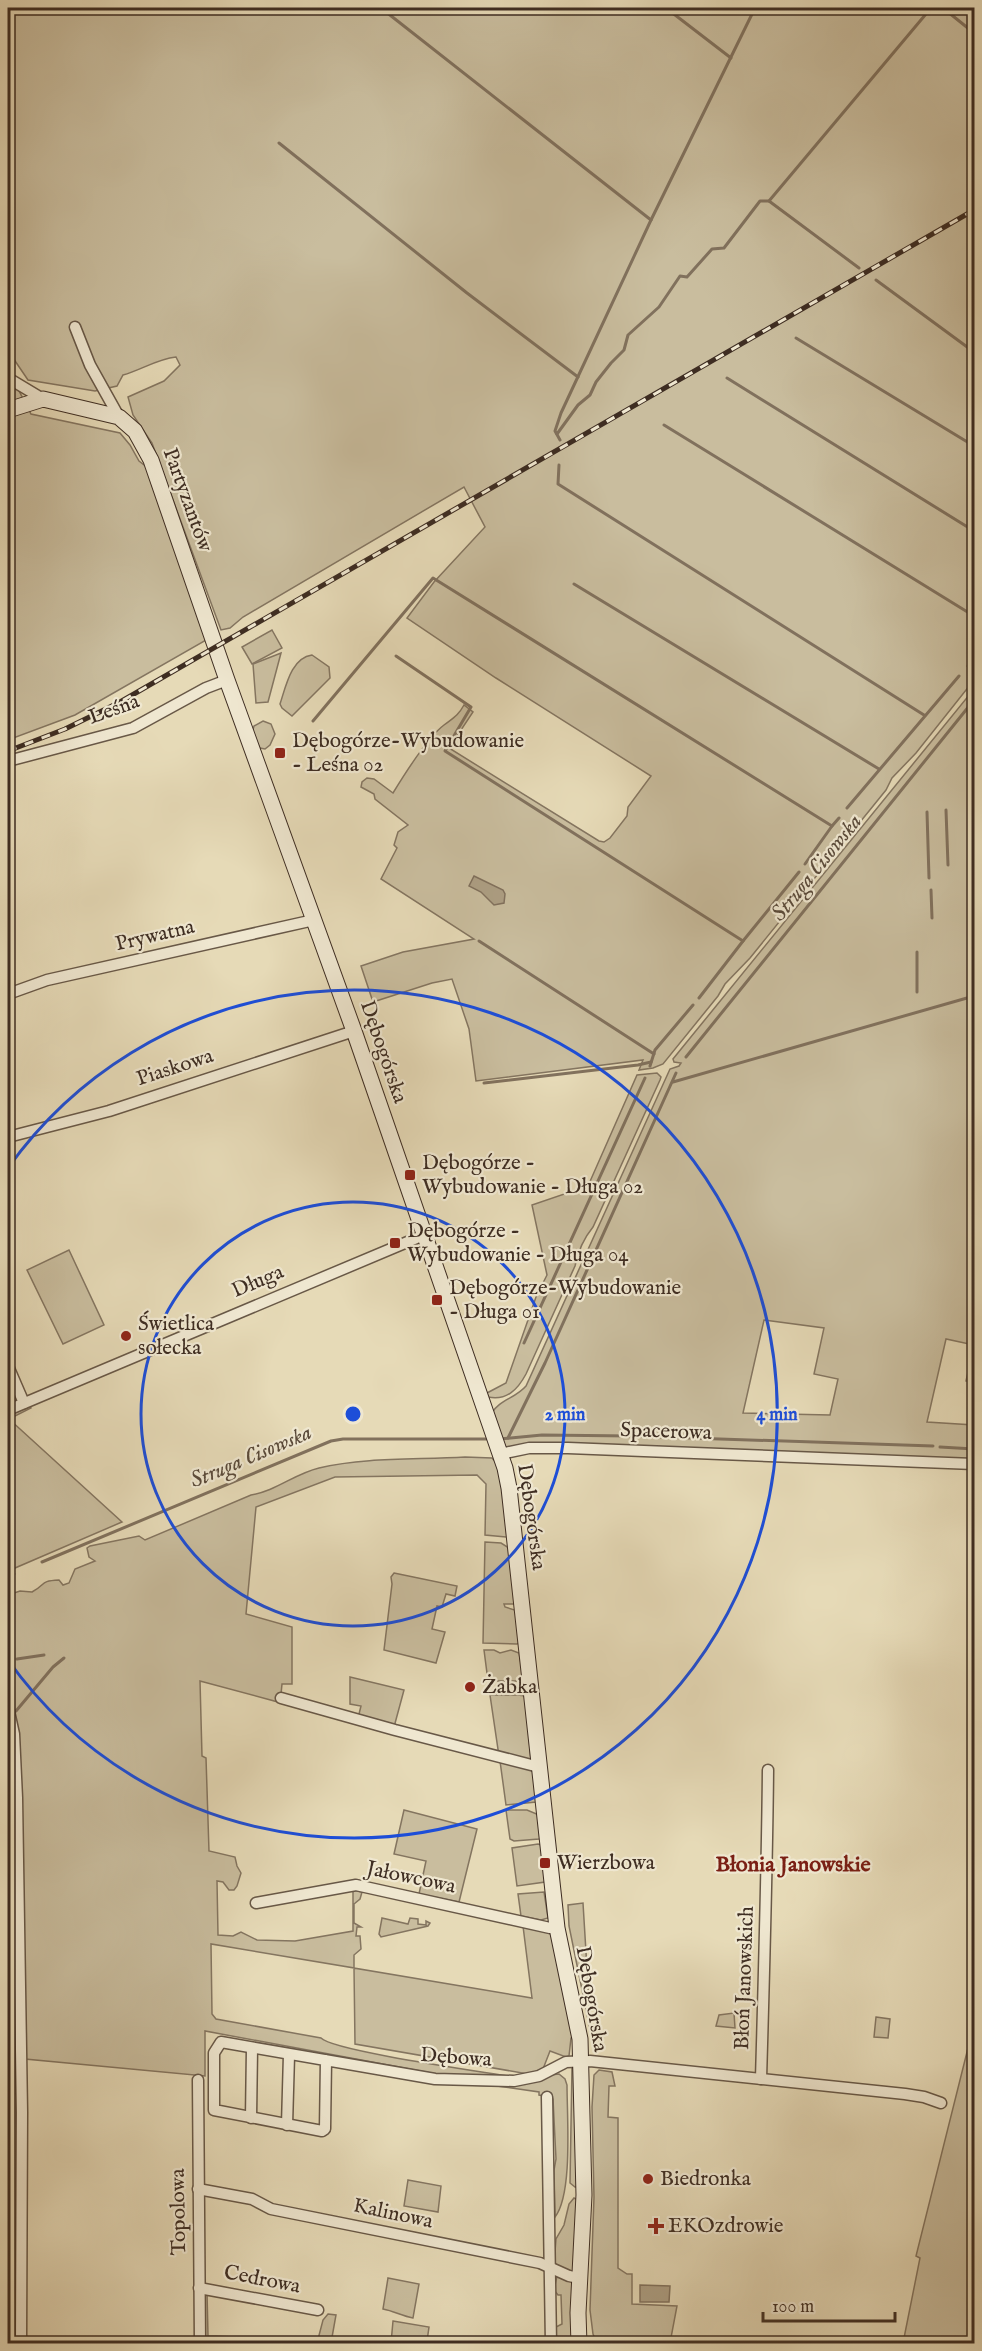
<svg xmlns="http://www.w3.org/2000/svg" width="982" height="2351" font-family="'IM FELL English',serif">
	<rect width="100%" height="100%" fill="#e6dab7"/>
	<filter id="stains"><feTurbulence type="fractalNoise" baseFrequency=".00333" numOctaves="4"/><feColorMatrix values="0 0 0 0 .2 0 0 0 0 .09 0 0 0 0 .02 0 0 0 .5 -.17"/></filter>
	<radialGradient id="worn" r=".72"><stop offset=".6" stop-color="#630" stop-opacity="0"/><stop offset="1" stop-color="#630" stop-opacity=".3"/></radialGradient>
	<g fill="#c9bd9e" stroke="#847560" stroke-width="1.5" fill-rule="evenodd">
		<path d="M8 8H974V680L916 753 892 778 886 790 750 958 725 984 718 996 663 1064 653 1068 639 1070 643 1060 476 1081 469 1029 452 979 432 983 373 1002 361 966 403 952 474 939 381 879 397 848 394 845 398 832 408 825 375 799 374 794 361 787 362 782 367 778 374 779 393 793C404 775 428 737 444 725 453 718 458 716 464 705L473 712 449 748 599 841 604 842 610 838 627 816 628 807 651 776 496 678 407 618 434 582 485 527 464 487 243 617 230 628 221 630 152 443 133 415 128 397 164 381 180 365 176 357C157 359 141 370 123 375L117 386 95 391 28 380 9 352 8 353Z"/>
		<path d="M8 376 18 389 31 414 120 433 130 445 139 461 148 468 208 639 75 715 8 740Z"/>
		<path d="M272 630 282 648 252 664 242 647Z"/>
		<path d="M281 653 268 702 256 703 253 664Z"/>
		<path d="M312 655 329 667 330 678 292 716 282 708 280 704C286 686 291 658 312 655Z"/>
		<path d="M974 689V1383L966 1381 974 1345 946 1339 927 1422 974 1425V1461L504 1450 492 1413C499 1400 516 1398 526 1386L670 1069 679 1066 681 1063 674 1062 673 1059ZM764 1320 824 1328 814 1374 838 1379 830 1415 743 1413Z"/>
		<path d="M263 721 271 724 275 734 270 745 265 749 260 748 252 733 254 726Z"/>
		<path d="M657 1073 661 1077 660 1080 593 1227C584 1238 578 1251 575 1266L526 1374C518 1389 507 1401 488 1397L487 1393 506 1383 536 1297 547 1275 532 1205 588 1186 637 1075Z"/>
		<path d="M69 1250 104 1325 63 1344 27 1270Z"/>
		<path d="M8 1360 31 1408 9 1419 122 1522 8 1571Z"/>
		<path d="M465 1457 492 1458 499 1466 509 1535 506 1537 485 1535 486 1484 477 1475 335 1477 256 1507 246 1614 292 1627V1684H282L281 1694 278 1702 200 1681 202 1756 206 1758 209 1851 235 1857 237 1866 241 1873 237 1886 234 1890H229L223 1882 217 1881 218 1935 233 1936 241 1932 257 1940 295 1941 353 1931V1890L362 1892 360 1899 354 1904V1923L361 1927H357L356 1936H360L361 1949 354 1955V1968L532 1998 523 1926 552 1933 575 2037 571 2038 569 2056 566 2057 550 2051 543 2069 528 2074 355 2044 354 1968 211 1944 212 2014 216 2019 321 2038C333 2051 485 2072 514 2077L458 2078 205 2031V2076L25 2059 20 1746 14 1708 8 1700V1595L20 1591 32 1592C47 1584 39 1581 59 1580L63 1585 69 1583 75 1569 95 1561 89 1557 87 1548 90 1546 139 1536 145 1540 251 1495C276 1491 294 1474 319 1468 366 1457 417 1460 465 1457Z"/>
		<path d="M485 1542 501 1543 509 1548 515 1604H504L505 1607 518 1611 520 1642 517 1644 483 1643Z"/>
		<path d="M394 1573 457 1586 455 1596 446 1594 442 1607 437 1606 432 1629 445 1632 436 1663 384 1650 392 1584 391 1577Z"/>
		<path d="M484 1650H494L500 1653 511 1650 519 1653 525 1684 521 1687 520 1681H488Z"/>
		<path d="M350 1677 404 1690 394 1727 358 1718 361 1706 350 1704Z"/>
		<path d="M490 1695H517L526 1696 531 1762 499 1756Z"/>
		<path d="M8 1718 12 1740 14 1934 10 1937 8 1934Z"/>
		<path d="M500 1761 533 1770 536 1802 506 1805Z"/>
		<path d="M404 1810 477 1829 459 1902 419 1894 426 1861 394 1854Z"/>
		<path d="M506 1810H527L539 1815 542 1836 539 1839 514 1841 510 1839Z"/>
		<path d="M538 1844 541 1845 545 1882 517 1886 512 1848Z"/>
		<path d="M544 1892 548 1918 541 1920 521 1916 518 1894Z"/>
		<path d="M583 1903 591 2034 569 1926 568 1905Z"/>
		<path d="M382 1918 408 1924 410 1918 418 1919V1924L426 1925V1921L430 1923 428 1926 381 1937 379 1934Z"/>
		<path d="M10 1943H15V2076L19 2094 8 2093V1951L10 1950Z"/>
		<path d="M734 2013 735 2028 716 2026 719 2015Z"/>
		<path d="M876 2017 890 2019 888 2038 874 2037Z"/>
		<path d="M974 2024V2343H903L920 2258 916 2256Z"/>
		<path d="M572 2067 575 2069 577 2187H575L570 2183Z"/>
		<path d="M599 2070 612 2072 615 2086H609L608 2117 618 2118V2268L627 2274H632V2304L677 2306 670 2343H597L593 2334 590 2310 594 2197 592 2107 594 2075Z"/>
		<path d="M559 2074 565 2079 567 2085C567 2117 573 2194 555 2217L554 2170 556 2159 553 2099 551 2097 539 2095V2092L497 2086 464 2085Z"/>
		<path d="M408 2180 441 2186 438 2212 404 2206Z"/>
		<path d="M574 2198 578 2200 576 2267 572 2273 554 2264 556 2239 564 2225 569 2204Z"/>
		<path d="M557 2276 570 2280 574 2284 573 2343H554V2328L562 2324 561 2295H558L554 2290Z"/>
		<path d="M388 2278 419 2284 413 2318C402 2316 394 2311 383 2309Z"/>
		<path d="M202 2291H207L208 2336 235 2337 234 2343H203Z"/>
		<path d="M328 2314 336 2315 331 2343H317L323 2320Z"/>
		<path d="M393 2321 429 2327 427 2341 439 2343H391Z"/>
	</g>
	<g fill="#ad9f84" stroke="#81715d" stroke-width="1.5">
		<path d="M474 876 503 890 505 894 504 903 494 905 481 892 469 886Z"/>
		<path d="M640 2285 670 2286 669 2302H640Z"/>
	</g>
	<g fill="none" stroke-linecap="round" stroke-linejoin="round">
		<g stroke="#81715d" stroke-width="3">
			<path d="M381 8 651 220"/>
			<path d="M666 8 731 58"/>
			<path d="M943 8 974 33"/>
			<path d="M279 143 467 293 578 377"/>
			<path d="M769 201 859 268"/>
			<path d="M876 280 974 352"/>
			<path d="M796 338 974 446"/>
			<path d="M727 378 974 531"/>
			<path d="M664 425 974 616"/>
			<path d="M557 434 578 405 590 395 596 382 611 363 624 350 628 335 659 307 680 276 687 277 712 249 724 248 760 201H769L931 8"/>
			<path d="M560 440 555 431 561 413 651 220 755 8"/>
			<path d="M559 465 558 484 924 715"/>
			<path d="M574 584 879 769"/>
			<path d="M396 656 471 707 445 751 743 941 699 998"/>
			<path d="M968 666 974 658"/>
			<path d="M313 721 433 578 832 826 839 818"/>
			<path d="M847 808 959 676"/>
			<path d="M946 810 948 865"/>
			<path d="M927 812 929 878"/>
			<path d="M805 864 832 826"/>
			<path d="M931 890 932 918"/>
			<path d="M479 941 654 1054"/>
			<path d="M743 941 799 872"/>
			<path d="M917 992V952"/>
			<path d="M686 1057 974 700"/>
			<path d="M650 1066 655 1050 693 1005"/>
			<path d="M673 1082 974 996"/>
			<path d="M484 1083 638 1065 651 1062"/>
			<path d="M524 1343 645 1078"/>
			<path d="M508 1438 545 1363 676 1073"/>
			<path d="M500 1439 542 1435 631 1436 933 1446"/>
			<path d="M940 1447 974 1449"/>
			<path d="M42 1562 331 1441 343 1439H486"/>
			<path d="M8 1577 14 1574"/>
			<path d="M17 1659 44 1655"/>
			<path d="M16 1711 53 1667 64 1658"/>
		</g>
		<defs>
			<g id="street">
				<path d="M75 327 90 365 119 417"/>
				<path d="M8 378 43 399"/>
				<path d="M8 761 133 728 206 688 227 680"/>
				<path d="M8 994 47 980 314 920"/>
				<path d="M8 1137 109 1111 354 1031"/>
				<path d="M8 1366 24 1403"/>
				<path d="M8 1410 424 1235"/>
				<path d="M500 1454 529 1448H568L974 1464"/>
				<path d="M281 1698 395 1730 539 1767"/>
				<path d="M8 1707 14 1734 17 1798 22 2112 21 2344"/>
				<path d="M256 1903 356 1885 550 1928H557"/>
				<path d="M326 2060 325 2129 322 2131 214 2110V2053L221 2042 435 2079 514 2081 539 2076 566 2062 590 2061 905 2094 924 2097 941 2103"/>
				<path d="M761 2079C764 1976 767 1873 768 1770"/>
				<path d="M198 2080 200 2344"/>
				<path d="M547 2097 551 2344"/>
				<path d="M251 2118 252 2048"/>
				<path d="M287 2125 289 2055"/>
				<path d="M198 2189 252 2199 271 2209 540 2263 569 2276 579 2278"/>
				<path d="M199 2288 318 2310"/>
			</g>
			<path id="secondary" d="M8 410 43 399 119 417 135 431 151 460 227 680 354 1031 505 1468 509 1488 557 1928 580 2039 584 2195 578 2313 579 2344"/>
		</defs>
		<use href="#street" stroke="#685847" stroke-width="13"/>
		<use href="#secondary" stroke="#3e2d22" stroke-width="17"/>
		<use href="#street" stroke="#efe7d0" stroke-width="10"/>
		<use href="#secondary" stroke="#efe7d0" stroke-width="15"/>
		<defs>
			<path id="rail" d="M8 751 65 729 120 702 974 210"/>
		</defs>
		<use href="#rail" stroke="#3e2d22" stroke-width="5"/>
		<use href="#rail" stroke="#efe7d0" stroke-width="3" stroke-dasharray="9" stroke-linecap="butt"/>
	</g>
	<g fill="none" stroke="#1d4ed8" stroke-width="3">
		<circle cx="353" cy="1414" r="212"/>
		<path d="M8 1168A424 424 0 1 1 8 1660"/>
	</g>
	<g fill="#8f2418" stroke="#efe7d0" stroke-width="2">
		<rect x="274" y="747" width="12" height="12" rx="3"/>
		<rect x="404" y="1169" width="12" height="12" rx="3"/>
		<rect x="389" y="1237" width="12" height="12" rx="3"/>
		<rect x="431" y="1294" width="12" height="12" rx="3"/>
		<circle cx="126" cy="1336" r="6"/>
		<circle cx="470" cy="1687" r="6"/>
		<rect x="539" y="1857" width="12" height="12" rx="3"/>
		<circle cx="648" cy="2179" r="6"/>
		<path d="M653 2217h6v6h6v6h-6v6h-6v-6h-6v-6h6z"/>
	</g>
	<g text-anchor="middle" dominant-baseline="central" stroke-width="4.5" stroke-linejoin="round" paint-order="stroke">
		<g font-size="21" fill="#3e2d22" stroke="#efe7d0">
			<text transform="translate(187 500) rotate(70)">Partyzantów</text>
			<text transform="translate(114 710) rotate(-20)">Leśna</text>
			<text transform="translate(155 936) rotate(-13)">Prywatna</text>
			<text transform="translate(383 1052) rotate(71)">Dębogórska</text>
			<text transform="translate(175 1068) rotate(-18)">Piaskowa</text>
			<text transform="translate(258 1282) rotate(-23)">Długa</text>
			<text transform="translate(666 1432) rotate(2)">Spacerowa</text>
			<text transform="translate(531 1517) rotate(82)">Dębogórska</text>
			<text transform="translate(411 1878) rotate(12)">Jałowcowa</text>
			<text transform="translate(745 1978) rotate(-88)">Błoń Janowskich</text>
			<text transform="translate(591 1999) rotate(80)">Dębogórska</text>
			<text transform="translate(456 2058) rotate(4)">Dębowa</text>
			<text transform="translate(179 2212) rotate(-91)">Topolowa</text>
			<text transform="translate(393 2214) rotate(12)">Kalinowa</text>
			<text transform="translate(262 2280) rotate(11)">Cedrowa</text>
		</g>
		<g font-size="21" fill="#3e2d22" stroke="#efe7d0" text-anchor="start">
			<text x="292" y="741">Dębogórze-Wybudowanie<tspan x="292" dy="24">- Leśna 02</tspan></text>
			<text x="422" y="1163">Dębogórze -<tspan x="422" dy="24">Wybudowanie - Długa 02</tspan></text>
			<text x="407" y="1231">Dębogórze -<tspan x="407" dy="24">Wybudowanie - Długa 04</tspan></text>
			<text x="449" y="1288">Dębogórze-Wybudowanie<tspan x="449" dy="24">- Długa 01</tspan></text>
			<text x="138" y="1324">Świetlica<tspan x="138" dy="24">sołecka</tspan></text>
			<text x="482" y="1687">Żabka</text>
			<text x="557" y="1863">Wierzbowa</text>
			<text x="660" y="2179">Biedronka</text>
			<text x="668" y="2226">EKOzdrowie</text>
		</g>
		<g font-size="22" font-style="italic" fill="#5a4a3a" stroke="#efe7d0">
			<text transform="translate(817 868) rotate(-51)">Struga Cisowska</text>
			<text transform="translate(251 1457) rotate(-23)">Struga Cisowska</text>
		</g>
		<g font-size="22" font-weight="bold" fill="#7a1f14" stroke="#efe7d0">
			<text x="793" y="1865">Błonia Janowskie</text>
		</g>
	</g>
	<circle cx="353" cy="1414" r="9" fill="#1d4ed8" stroke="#efe7d0" stroke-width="3"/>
	<g font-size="18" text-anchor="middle" font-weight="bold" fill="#1d4ed8" stroke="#efe7d0" stroke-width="4.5" stroke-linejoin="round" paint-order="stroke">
		<text x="565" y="1420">2 min</text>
		<text x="777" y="1420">4 min</text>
	</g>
	<rect width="982" height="2351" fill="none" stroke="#e6dab7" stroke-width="30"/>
	<rect x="9" y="9" width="964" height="2333" fill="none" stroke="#3e2d22" stroke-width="3"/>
	<rect x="15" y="15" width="952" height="2321" fill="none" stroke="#3e2d22" stroke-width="1.5"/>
	<path d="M763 2312v9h132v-9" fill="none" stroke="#3e2d22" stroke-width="3"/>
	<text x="772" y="2312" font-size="18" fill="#3e2d22" stroke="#efe7d0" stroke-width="4.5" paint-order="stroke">100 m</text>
	<rect width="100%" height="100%" filter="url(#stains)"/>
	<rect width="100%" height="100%" fill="url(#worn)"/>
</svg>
